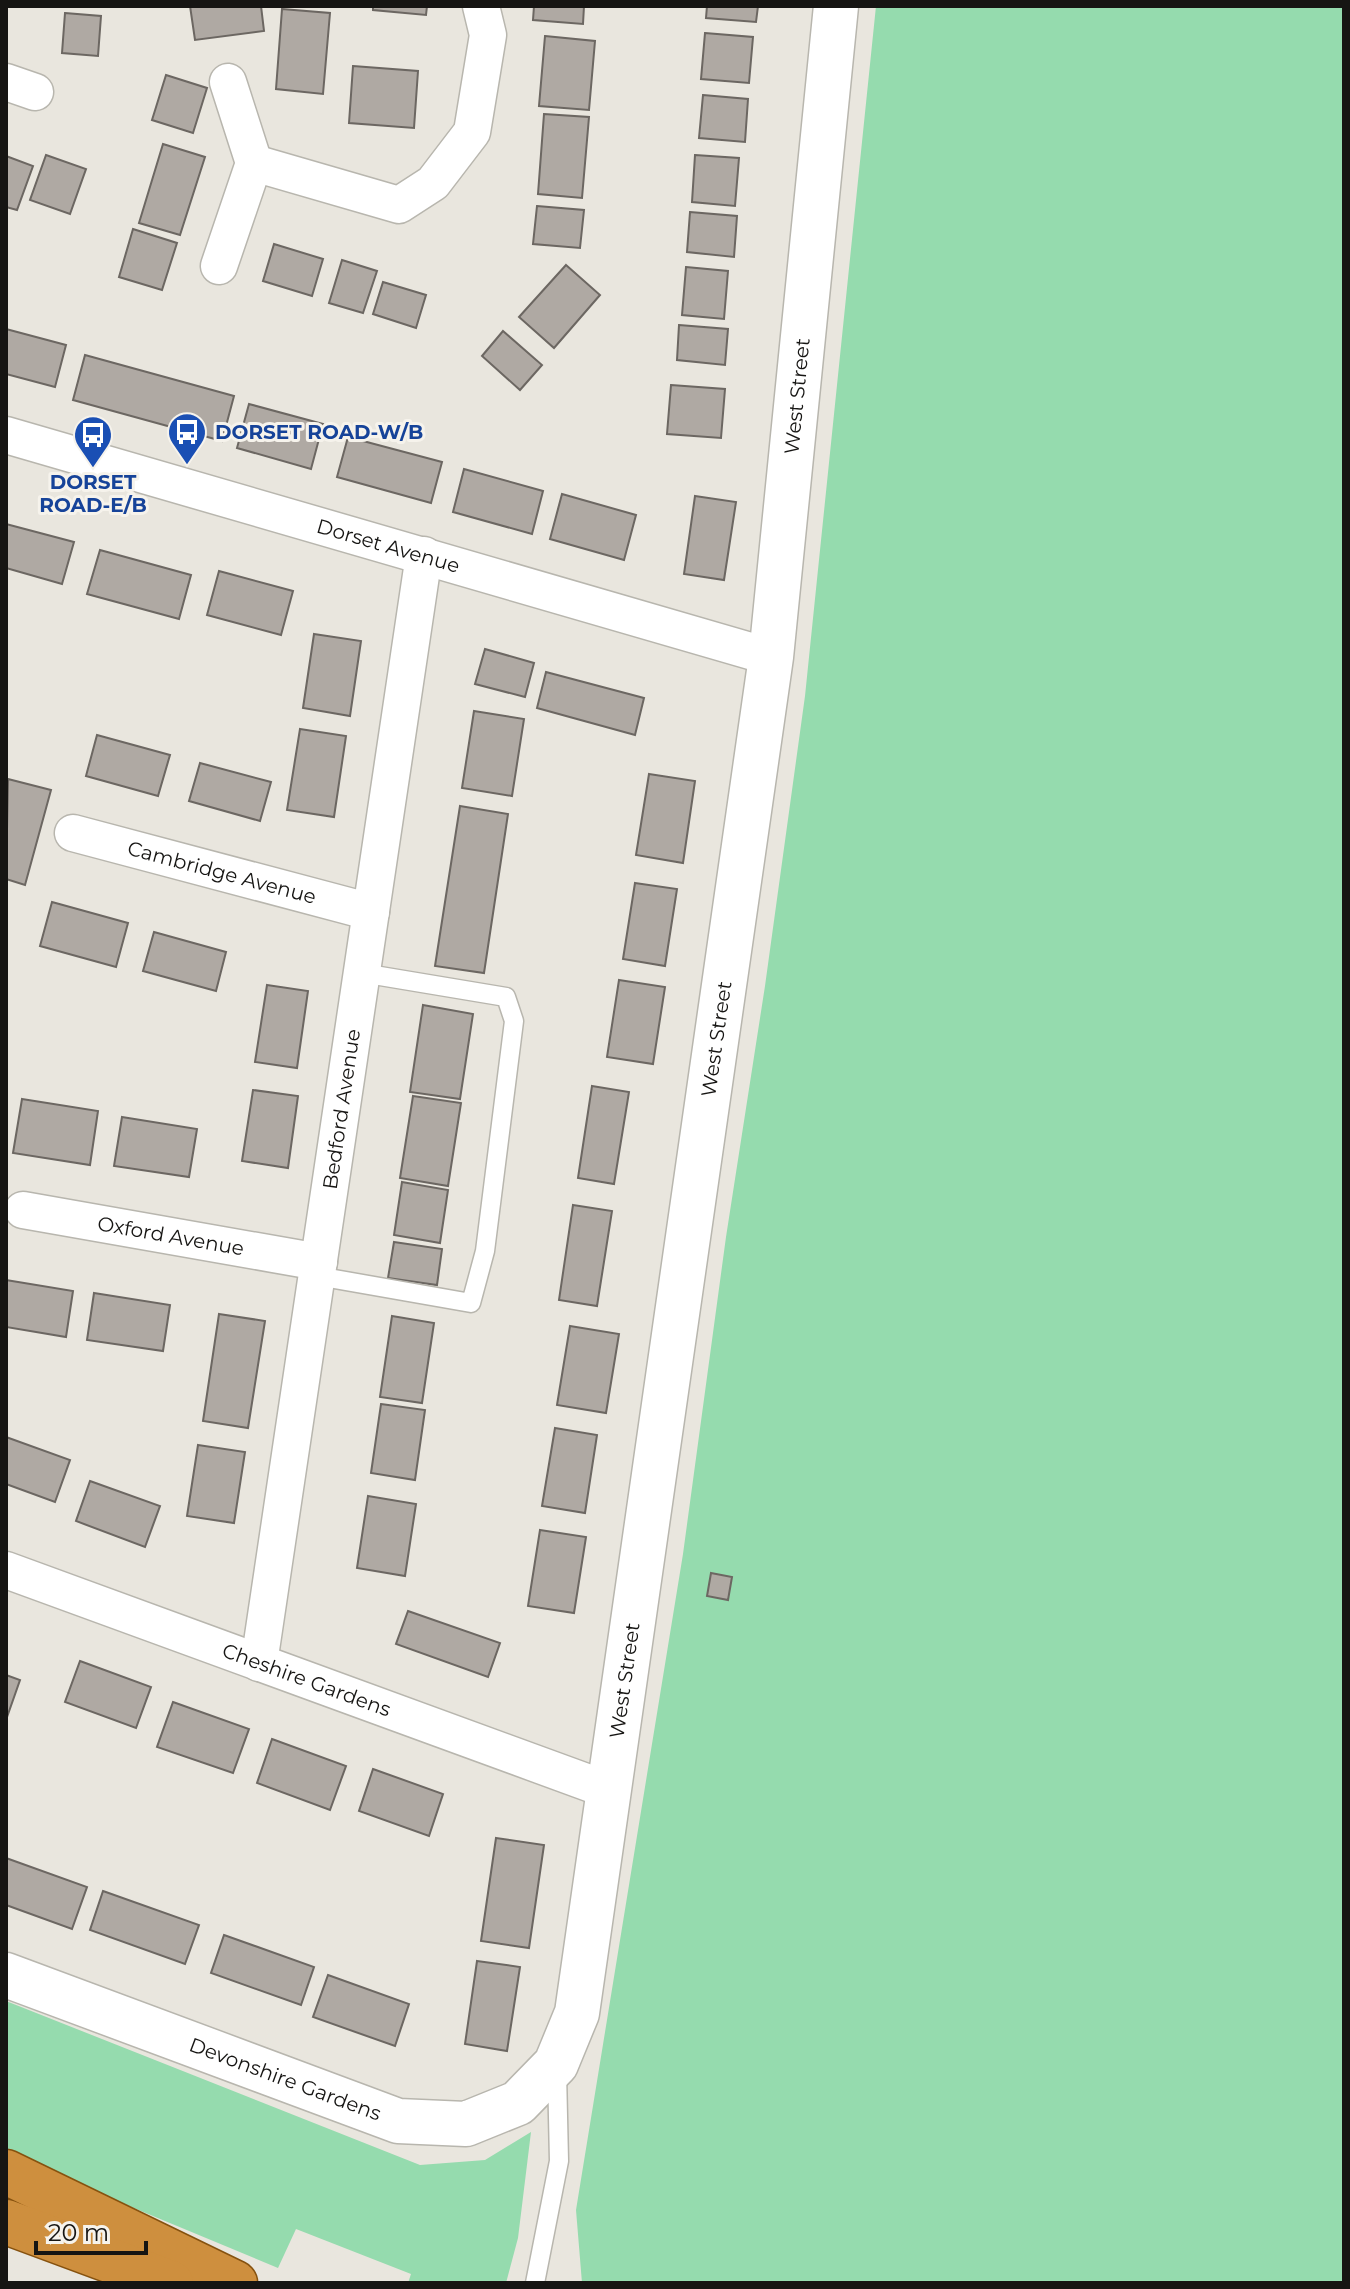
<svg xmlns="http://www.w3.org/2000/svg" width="1350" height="2289" font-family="Montserrat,sans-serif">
	<rect width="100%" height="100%" fill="#e9e6de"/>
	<g fill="#95dbae">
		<path d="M876 6H1344V2283H582L576 2210 683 1554 726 1237 765 986 805 696Z"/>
		<path d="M6 2001 420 2165 485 2160 531 2132 518 2238 506 2283H408L411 2274 296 2229 278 2268 6 2155Z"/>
	</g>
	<g fill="#afa9a3" stroke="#6c6762" stroke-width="2">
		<path d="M190 6H261L264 31 195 40Z"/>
		<path d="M373 6H427L426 15 373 10Z"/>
		<path d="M534 6H584L583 24 533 20Z"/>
		<path d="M707 6H758L756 22 706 18Z"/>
		<path d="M282 9 330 13 323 94 276 89Z"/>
		<path d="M65 13 101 16 98 56 62 53Z"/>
		<path d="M705 33 753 37 749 83 701 79Z"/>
		<path d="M545 36 595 41 589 110 539 106Z"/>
		<path d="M353 66 418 71 414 128 349 123Z"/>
		<path d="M166 75 207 88 193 133 152 120Z"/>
		<path d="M703 95 748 99 745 142 699 138Z"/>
		<path d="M544 114 589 117 582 198 538 194Z"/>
		<path d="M163 144 205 157 180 235 139 223Z"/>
		<path d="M46 155 86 169 70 214 30 200Z"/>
		<path d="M695 155 739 158 735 206 692 202Z"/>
		<path d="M6 156 33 166 17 210 6 207Z"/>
		<path d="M537 206 584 210 580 248 533 244Z"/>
		<path d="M690 212 737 216 734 257 687 252Z"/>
		<path d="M133 229 177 243 162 290 119 277Z"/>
		<path d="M274 244 323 259 312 296 263 281Z"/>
		<path d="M342 260 377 271 363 313 329 303Z"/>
		<path d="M566 265 600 295 554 348 519 317Z"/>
		<path d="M686 267 728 271 724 319 682 315Z"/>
		<path d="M383 282 426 295 416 328 373 314Z"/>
		<path d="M679 325 728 329 725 365 677 360Z"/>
		<path d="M6 329 66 345 55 387 6 374Z"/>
		<path d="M503 331 542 365 520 390 482 356Z"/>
		<path d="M85 355 234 396 222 441 73 400Z"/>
		<path d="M671 385 725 389 721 438 667 434Z"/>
		<path d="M249 404 323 424 311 469 237 448Z"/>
		<path d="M348 437 442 462 431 503 337 477Z"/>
		<path d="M464 469 543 491 532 534 453 512Z"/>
		<path d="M562 494 636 515 624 560 550 539Z"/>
		<path d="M695 496 736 502 724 580 684 574Z"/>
		<path d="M6 524 74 542 62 584 6 568Z"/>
		<path d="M100 550 191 575 179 619 87 594Z"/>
		<path d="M219 571 293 591 281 635 207 615Z"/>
		<path d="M314 634 361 641 350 716 303 708Z"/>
		<path d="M485 649 534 663 525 697 475 684Z"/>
		<path d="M546 672 644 698 635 735 537 708Z"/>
		<path d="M474 711 524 719 512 796 462 788Z"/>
		<path d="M300 729 346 736 334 817 287 810Z"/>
		<path d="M97 735 170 755 158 796 86 776Z"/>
		<path d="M200 763 271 782 260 821 189 801Z"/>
		<path d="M649 774 695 781 683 863 636 855Z"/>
		<path d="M8 779 51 790 25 885 6 879Z"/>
		<path d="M460 806 508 814 484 973 435 966Z"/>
		<path d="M635 883 677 889 665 966 623 959Z"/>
		<path d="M52 902 128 923 116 967 40 946Z"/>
		<path d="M154 932 226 952 216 991 143 971Z"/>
		<path d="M619 980 665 987 653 1064 607 1057Z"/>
		<path d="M267 985 308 991 297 1068 255 1062Z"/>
		<path d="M423 1005 473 1014 460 1099 410 1092Z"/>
		<path d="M592 1086 629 1092 614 1184 578 1178Z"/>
		<path d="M253 1090 298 1096 288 1168 242 1161Z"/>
		<path d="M413 1096 461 1103 448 1186 400 1178Z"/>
		<path d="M22 1099 98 1111 90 1165 13 1153Z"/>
		<path d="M122 1117 197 1129 189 1177 114 1166Z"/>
		<path d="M402 1182 448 1190 440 1243 394 1235Z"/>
		<path d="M573 1205 612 1211 597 1306 559 1300Z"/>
		<path d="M394 1242 442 1249 437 1285 388 1278Z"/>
		<path d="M6 1280 73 1291 66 1337 6 1327Z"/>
		<path d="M94 1293 170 1305 163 1351 87 1340Z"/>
		<path d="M219 1314 265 1321 248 1428 203 1421Z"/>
		<path d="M392 1316 434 1323 422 1403 380 1397Z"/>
		<path d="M570 1326 619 1334 606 1413 557 1405Z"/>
		<path d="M381 1404 425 1410 415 1480 371 1473Z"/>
		<path d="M555 1428 597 1435 585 1513 542 1506Z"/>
		<path d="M6 1437 70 1460 55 1502 6 1484Z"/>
		<path d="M198 1445 245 1452 234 1523 187 1516Z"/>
		<path d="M90 1481 160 1506 145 1547 76 1521Z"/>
		<path d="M368 1496 416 1504 405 1576 357 1568Z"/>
		<path d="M540 1530 586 1537 574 1613 528 1606Z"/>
		<path d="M711 1573 732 1577 728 1600 707 1596Z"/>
		<path d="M408 1611 500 1643 488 1677 396 1644Z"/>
		<path d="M80 1661 151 1687 136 1728 65 1702Z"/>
		<path d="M6 1675 20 1680 6 1720Z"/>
		<path d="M173 1702 249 1729 233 1773 157 1747Z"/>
		<path d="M272 1739 346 1766 330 1810 257 1783Z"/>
		<path d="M373 1769 443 1794 429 1836 359 1811Z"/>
		<path d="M496 1838 544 1845 529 1948 481 1941Z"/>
		<path d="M6 1858 87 1887 72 1929 6 1905Z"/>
		<path d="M103 1891 199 1925 185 1964 90 1930Z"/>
		<path d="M224 1935 314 1967 301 2005 211 1973Z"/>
		<path d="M477 1961 520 1967 507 2051 465 2044Z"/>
		<path d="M328 1975 409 2004 395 2046 313 2017Z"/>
	</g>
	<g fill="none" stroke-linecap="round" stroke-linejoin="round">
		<defs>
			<g id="service">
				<path d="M317 1276 471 1303 485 1251 514 1021 506 997 362 973"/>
				<path d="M535 2283 559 2161 557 2072"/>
			</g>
			<g id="minor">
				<path d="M6 82 35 92"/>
				<path d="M254 163 399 205 433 183 472 132 488 35 481 6"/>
				<path d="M219 266 254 163 228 82"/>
				<path id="s1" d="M6 435 771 657"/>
				<path id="s2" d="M73 833 371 912"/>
				<path id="s3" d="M23 1210 319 1262"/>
				<path id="s4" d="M6 1570 608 1790"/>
				<path id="s5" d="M259 1663 424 555"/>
			</g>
			<g id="tertiary">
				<path id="s6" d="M6 1975 398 2121 466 2124 518 2103 556 2064 577 2013 771 657 836 6"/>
			</g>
			<g id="trunk">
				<path d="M6 2172 235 2283"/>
				<path d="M6 2222 171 2283"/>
			</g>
		</defs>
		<use href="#service" stroke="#b8b6ae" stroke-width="21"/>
		<use href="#minor" stroke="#b8b6ae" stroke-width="39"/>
		<use href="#tertiary" stroke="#b8b6ae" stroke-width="47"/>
		<use href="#trunk" stroke="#86520f" stroke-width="47"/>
		<use href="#service" stroke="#fff" stroke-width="18"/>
		<use href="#minor" stroke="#fff" stroke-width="36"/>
		<use href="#tertiary" stroke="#fff" stroke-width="44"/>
		<use href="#trunk" stroke="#ce8f3e" stroke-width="44"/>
	</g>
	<defs>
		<symbol id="bus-pin" viewBox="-11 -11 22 30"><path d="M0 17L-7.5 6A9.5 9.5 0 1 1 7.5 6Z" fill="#1a4fb4" stroke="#f6f3ec"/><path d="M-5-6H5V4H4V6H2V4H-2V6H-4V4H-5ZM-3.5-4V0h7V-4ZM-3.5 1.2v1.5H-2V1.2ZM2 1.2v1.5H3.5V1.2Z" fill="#fff"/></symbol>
	</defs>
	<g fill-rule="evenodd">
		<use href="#bus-pin" x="165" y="410" width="44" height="60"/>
		<use href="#bus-pin" x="71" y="413" width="44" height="60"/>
	</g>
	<g text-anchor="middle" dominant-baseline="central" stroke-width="6" stroke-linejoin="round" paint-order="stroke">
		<g font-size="20" fill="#161513" stroke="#f6f3ec">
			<text stroke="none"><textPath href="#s6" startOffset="2284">West Street</textPath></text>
			<text stroke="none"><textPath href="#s1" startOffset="398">Dorset Avenue</textPath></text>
			<text stroke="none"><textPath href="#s2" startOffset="154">Cambridge Avenue</textPath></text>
			<text stroke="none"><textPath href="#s6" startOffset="1636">West Street</textPath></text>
			<text stroke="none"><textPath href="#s5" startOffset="560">Bedford Avenue</textPath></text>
			<text stroke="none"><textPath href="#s3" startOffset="150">Oxford Avenue</textPath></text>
			<text stroke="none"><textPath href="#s4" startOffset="320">Cheshire Gardens</textPath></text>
			<text stroke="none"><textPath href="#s6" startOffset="988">West Street</textPath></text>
			<text stroke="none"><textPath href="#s6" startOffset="298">Devonshire Gardens</textPath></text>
		</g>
		<g font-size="20" font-weight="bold" fill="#164399" stroke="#f6f3ec" text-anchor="start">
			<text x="215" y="432">DORSET ROAD-W/B</text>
			<text x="93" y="482" text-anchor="middle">DORSET<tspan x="93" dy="23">ROAD-E/B</tspan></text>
		</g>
	</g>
	<rect width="1350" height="2289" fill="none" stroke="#161513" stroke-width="16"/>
	<path d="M36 2241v12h110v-12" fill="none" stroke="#161513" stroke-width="4"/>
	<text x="48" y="2241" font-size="24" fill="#161513" stroke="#f6f3ec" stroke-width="6" paint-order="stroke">20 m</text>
</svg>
